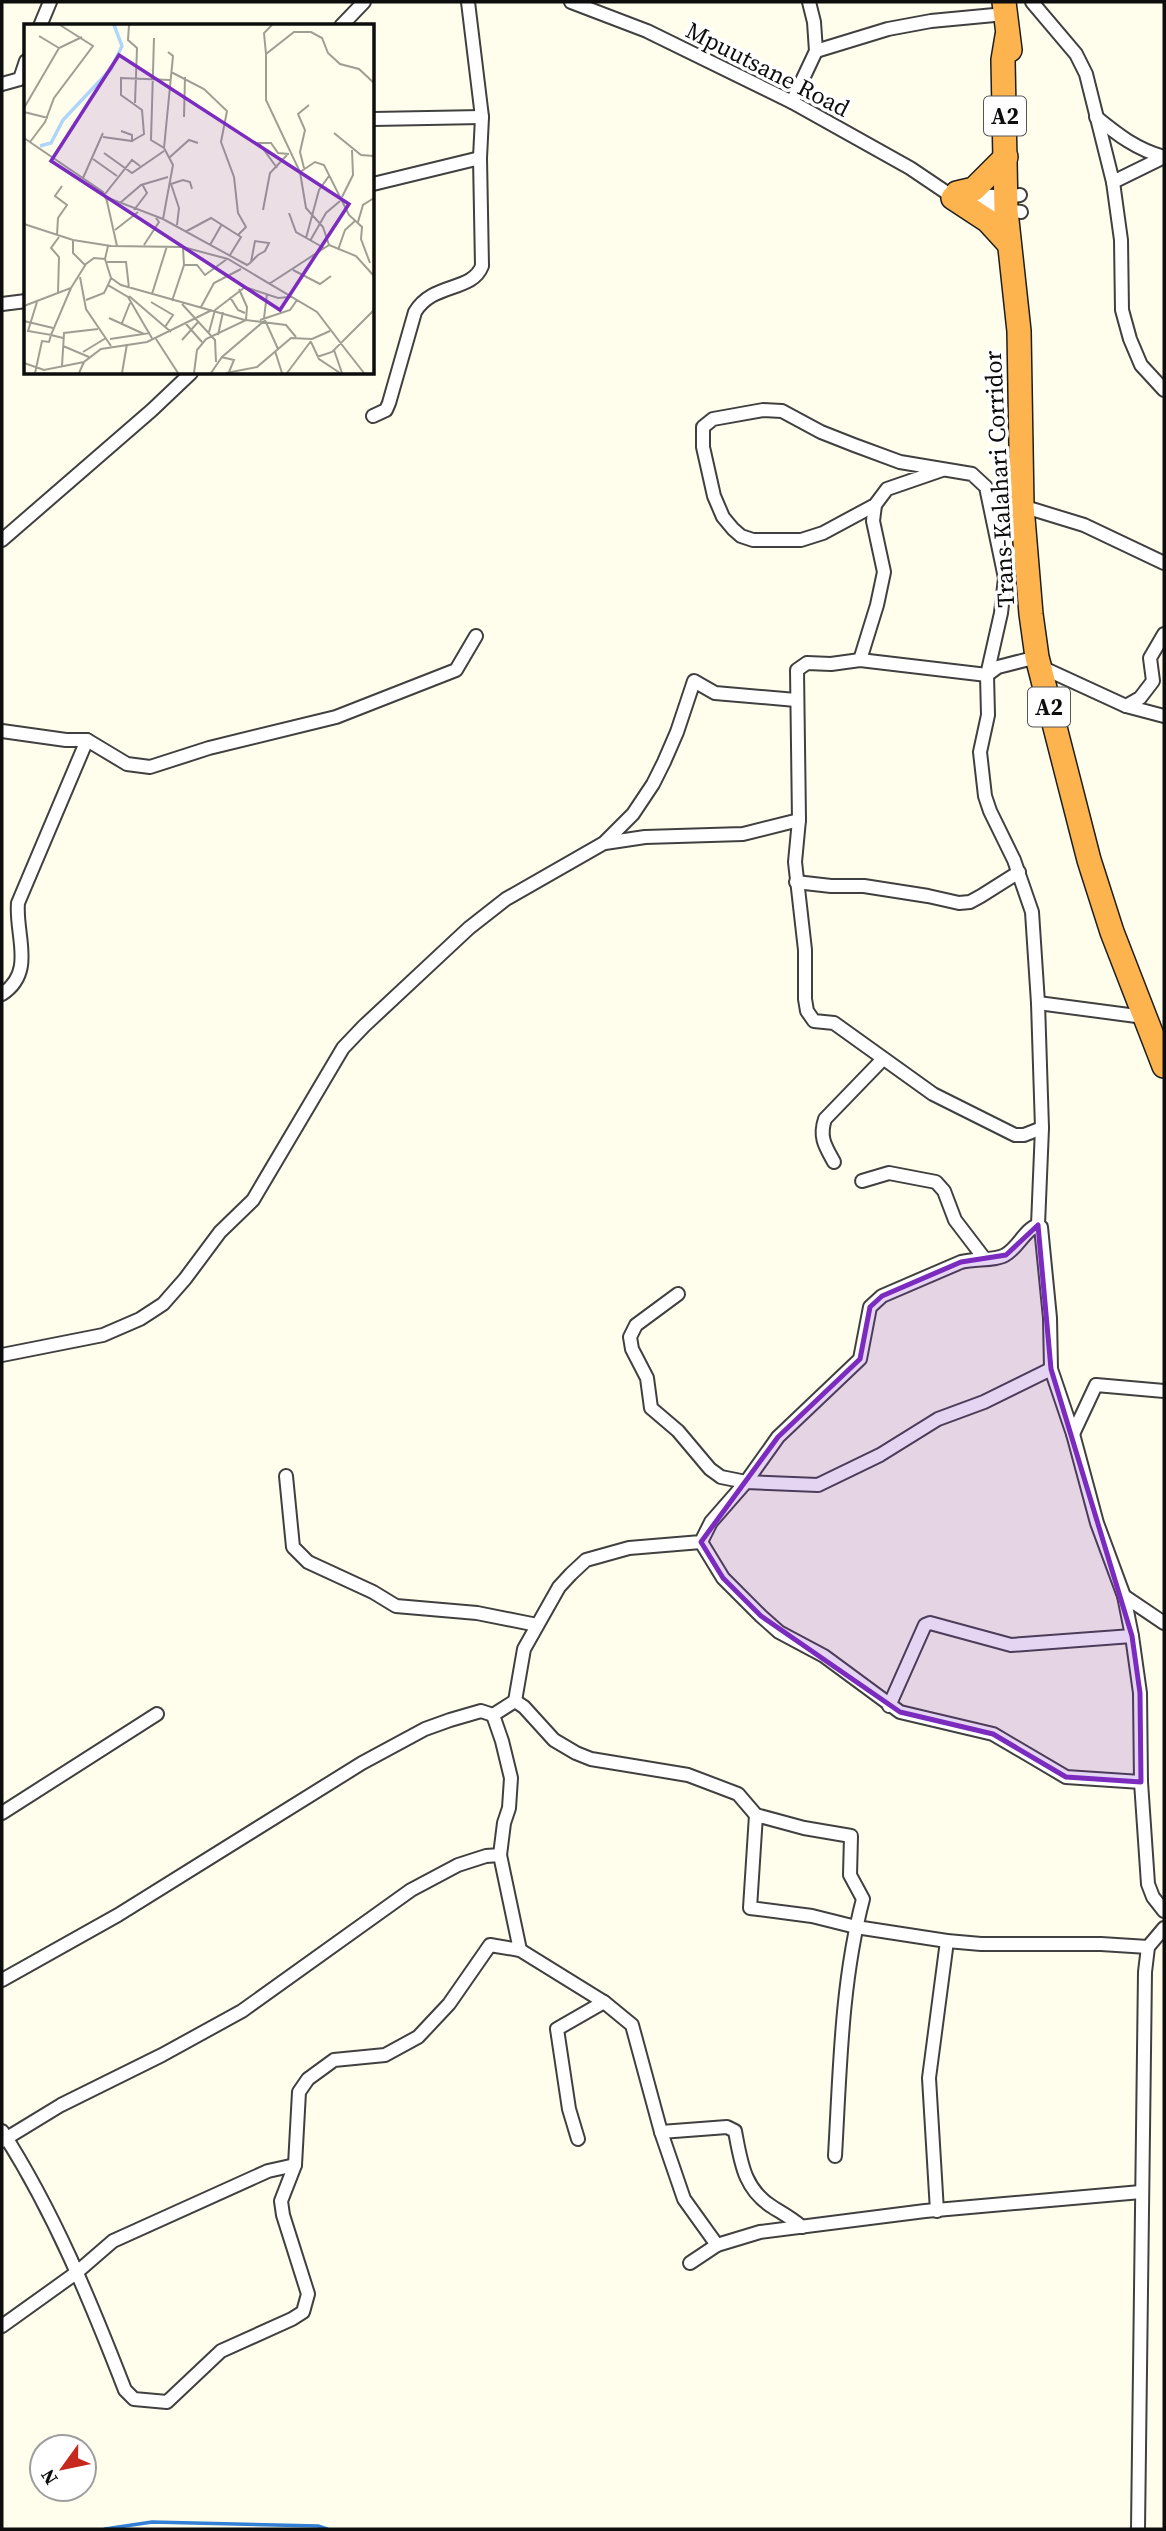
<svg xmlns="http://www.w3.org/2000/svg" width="1166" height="2531" font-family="'Source Serif 4',serif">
	<rect width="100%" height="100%" fill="#fffeed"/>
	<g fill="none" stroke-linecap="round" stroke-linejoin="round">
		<path stroke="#3180d5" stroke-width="3.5" d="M105 2529 152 2522 318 2526 327 2529"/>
		<defs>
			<g id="street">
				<path d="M571 2 647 31 792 102 910 168 956 199"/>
				<path d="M1032 2 1076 54 1086 74 1113 182 1121 240 1122 310 1130 339 1141 365 1164 390"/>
				<path d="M40 26 50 2"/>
				<path d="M341 26 364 2"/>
				<path d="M816 51 888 29 931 21 1005 14"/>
				<path d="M2 84 20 79 26 61"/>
				<path d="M792 102 816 51 814 22 809 2"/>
				<path d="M1096 117C1118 135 1136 149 1164 157"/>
				<path d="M373 119 482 117"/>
				<path d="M1113 182 1164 157"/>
				<path d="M373 184 480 158"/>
				<path d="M966 194 1006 197 1020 195"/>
				<path d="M974 205 1021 212"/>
				<path d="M2 304 26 301"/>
				<path d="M373 416 386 410 389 403 415 312C433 282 472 292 482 266L480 158 482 117 468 2"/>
				<path d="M942 470 887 489 875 505 823 533 801 540H753L741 536 733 529 723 517 714 496 703 447V427L713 419 763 410 782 411 821 432 854 445 900 462 972 474 986 487 1005 578 1001 613 987 675 988 715 980 752 985 796 990 811 1014 860 1032 912 1038 1003 1042 1128 1038 1225 1041 1227 1050 1318 1051 1369 1073 1434 1097 1523 1124 1596 1132 1636 1140 1693 1141 1782 1148 1884 1153 1897 1164 1911"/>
				<path d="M1022 506 1084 525 1164 563"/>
				<path d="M2 540 152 410 191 373"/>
				<path d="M1037 657 998 667 987 675 860 660 831 664 807 663 797 670 799 820 795 862 805 950V999L807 1011 814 1021 834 1023 933 1094 1015 1135H1024L1042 1128"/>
				<path d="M860 660 877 605 884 572 873 521 875 505"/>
				<path d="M1039 666 1126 706 1164 716"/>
				<path d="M1126 706 1140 698 1153 681 1150 658 1164 634"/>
				<path d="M2 731 66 740H87L127 764 150 767 209 748 336 717 456 670 476 636"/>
				<path d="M605 843 645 837 743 834 799 820"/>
				<path d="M796 882 831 886H864L928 896 959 903 970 902 981 896 1019 872"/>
				<path d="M2 994C36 972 15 935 18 903L87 740"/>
				<path d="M1038 1003 1144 1017"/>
				<path d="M834 1162C825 1146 819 1137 825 1119L883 1059"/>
				<path d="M862 1181 889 1173 936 1182 944 1191 955 1220 984 1258"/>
				<path d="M678 1294 636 1325 630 1337 632 1349 647 1378 651 1408 678 1431 710 1469 721 1477 746 1482 778 1437 860 1359 870 1307 882 1296 961 1262C975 1258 995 1261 1005 1255 1018 1248 1025 1229 1038 1225"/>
				<path d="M2 1355 103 1335 140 1319 163 1304 185 1279 220 1232 253 1200 343 1048 364 1026 469 928 506 899 604 843 633 814 653 784 664 762 677 732 694 681 715 693 796 700"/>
				<path d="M1073 1434 1096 1385 1164 1391"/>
				<path d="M286 1476 293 1547 308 1562 373 1592 396 1606 477 1613 537 1625"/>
				<path d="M701 1542 723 1578 761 1616 779 1632 824 1656 900 1712 993 1734 1066 1777 1141 1782"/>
				<path d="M1124 1596 1164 1623"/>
				<path d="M515 1701 524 1707 554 1740 576 1753 591 1759 688 1775 738 1794 756 1815 804 1828 851 1836 850 1875 863 1899C841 1983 840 2071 835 2156"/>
				<path d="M889 1706 925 1625 930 1623 1011 1645 1132 1636"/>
				<path d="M493 1715 515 1701 524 1649 559 1587 571 1574 586 1560 629 1548 701 1542 711 1522 746 1482 818 1485 880 1455 938 1419 984 1402 1051 1369"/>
				<path d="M2 1813 157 1714"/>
				<path d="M756 1815 750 1908 812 1916 856 1927 947 1941 981 1944H1101L1148 1947"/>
				<path d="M500 1855 520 1950"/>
				<path d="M2 1980 118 1915 362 1763 425 1729 450 1720 481 1711 493 1715"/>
				<path d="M2 2131C54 2212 90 2300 125 2390L134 2399 167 2402 221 2351 292 2319 303 2312 308 2294 283 2215 281 2201 295 2165 299 2092 308 2079 334 2060 385 2055 418 2037 449 2004 490 1945 520 1950 604 2002"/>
				<path d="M661 2132 727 2127 735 2131C741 2163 744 2190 774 2208 784 2214 793 2219 802 2227"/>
				<path d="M578 2139 569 2109 557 2029 604 2002 632 2025 661 2132 684 2199 717 2245"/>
				<path d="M2 2141 61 2105 162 2055 242 2011 411 1890 458 1865 486 1856 500 1855 504 1823 509 1808 511 1778 502 1741 493 1715"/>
				<path d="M937 2211 929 2078 947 1941"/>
				<path d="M690 2263 717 2245 760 2232 925 2211 1141 2192"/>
				<path d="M2 2326 76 2273 113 2241 268 2171 295 2165"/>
				<path d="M1138 2529 1145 1972 1148 1947 1164 1928"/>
			</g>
			<g id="highway">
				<path d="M1004 2 1010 50"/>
				<path d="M1007 36 1003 60 1006 211 1019 331 1022 506 1031 614 1037 657 1089 860 1112 932 1164 1066"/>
				<path d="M957 193 974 189 1006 157"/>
				<path d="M953 198 988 221 1009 244"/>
			</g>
		</defs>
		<use href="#street" stroke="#404040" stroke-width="16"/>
		<use href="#highway" stroke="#1e1e1e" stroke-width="26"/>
		<use href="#street" stroke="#fff" stroke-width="12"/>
		<use href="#highway" stroke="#fdb34e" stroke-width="23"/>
	</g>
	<path fill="#7b2cbf" fill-opacity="0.2" stroke="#7b2cbf" stroke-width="5" stroke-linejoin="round" d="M1038 1225 1051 1369 1132 1636 1140 1693 1141 1782 1066 1777 993 1734 900 1712 761 1616 723 1578 701 1542 778 1437 860 1359 870 1307 882 1296 961 1262 1006 1255Z"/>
	<g text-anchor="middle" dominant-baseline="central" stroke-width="7" stroke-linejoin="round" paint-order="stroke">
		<g fill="#fff" stroke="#565656" stroke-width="2">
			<rect x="984" y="96.5" width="42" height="39" rx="5"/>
			<rect x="1028" y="687.5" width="42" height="39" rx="5"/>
		</g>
		<g font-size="23" font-weight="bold" fill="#0d0d0d">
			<text x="1005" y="116">A2</text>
			<text x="1049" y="707">A2</text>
		</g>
		<g font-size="24" fill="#0d0d0d" stroke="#fff">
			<text transform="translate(768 69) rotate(27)">Mpuutsane Road</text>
			<text transform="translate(999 479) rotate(-93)">Trans-Kalahari Corridor</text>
		</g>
	</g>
	<g transform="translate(24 24)">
		<rect width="350" height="350" fill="#fffeed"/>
		<path fill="none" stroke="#afd5fa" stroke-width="3.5" d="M16 122 27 119 39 96 87 45 98 22 90 1"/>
		<path fill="none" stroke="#9e9e93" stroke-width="2" d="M105 1 104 16 113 24 111 79M15 12 35 24M130 14 127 116 140 124 149 141 139 195M242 30 240 9 248 1M147 48 180 65 203 87 197 118 210 153 214 189 222 203 214 211M350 59 335 45 316 40 304 29 298 14 287 8H270L242 30V76L276 148 282 184 299 203 305 221 332 232 350 252M0 84 35 24 58 13M0 88 24 94M160 93 161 53M310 109 337 131 350 132M79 113 108 117V111L97 107M0 114 79 168 82 175M108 117 120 110 118 86 97 71V54L146 56M6 118 21 98 30 74 69 22 36 1M140 124 149 32 144 28M80 129 108 149 140 127M146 133 165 116 174 119M69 135 93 152M253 144 235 119H247L254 129 265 130M280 144 276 128 281 106 274 90 285 81M276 148 291 138 300 141 325 191 338 203 337 215 346 239M59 154 79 109M81 170 108 136 116 142M318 173 329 151 328 126M96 179 117 161 144 153M110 186 123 169 118 160M239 186 246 149 263 131M265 189 272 208 300 224M334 198 339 181 350 174M0 200 49 216 87 222 159 223 204 235 293 288 325 330M153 201 155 184 147 160 159 156 166 158 168 165M91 206 114 188M161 208 187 194 217 213 206 231M33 211 34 194 43 181 31 172 38 162M282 214 295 166 305 152M49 217V229L61 241M286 217 302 189 316 177M120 221 135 198 132 194M186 221 198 200M84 222 81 235 87 254 97 261 221 296M93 222 82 173 139 195 223 241 225 240 234 231 241 227 245 219 231 217 227 238M314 226 321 206 332 196M83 238H102L105 264M160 241H173L181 251 203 235M269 246 296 260 307 252M56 253 62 285 87 322M87 254 84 261 104 273 129 316M245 260 305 221M215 265 223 283 222 296M34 269 35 233 27 224 35 213M128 270 143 222M243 270 240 294 254 325M105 272 147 308M206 273 214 286 221 289M62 276 80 269 84 261M148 277 160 241 159 224M13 278 4 307 27 311 47 264M127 278 149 291 141 303M158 280 191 316 192 338M0 282 47 264 62 240 70 234 81 235M177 283 190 259 217 245M85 294 120 310M236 296 266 286 273 276M0 297 29 304M98 299 106 279M162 300 178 318M185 308 191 286 221 263 254 274 266 273M194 311 199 288M86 315 126 309M132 315 154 349M158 316 175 297M287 318 295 335 316 349M39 322 65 333M310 326 318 349M322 326 340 349M251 327 258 349M59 328 82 314M197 333 210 336 205 348M293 333 308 328 350 286M0 339 20 346 60 338M38 342 40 309 74 305M11 349 18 317 25 318 27 311 39 314M55 349 60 338 77 325 123 318 188 286M98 349 103 320M170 349 173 326 182 315 222 296 262 301 272 313M187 349 198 333 240 297M202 349 233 343 267 314 288 315 306 307M263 349 287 317"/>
		<path fill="#7b2cbf" fill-opacity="0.15" stroke="#7b2cbf" stroke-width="3.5" d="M95 31 325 180 256 286 27 137Z"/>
		<rect width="350" height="350" fill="none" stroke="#0d0d0d" stroke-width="3.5"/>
	</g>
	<rect width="1166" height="2531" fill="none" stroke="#0d0d0d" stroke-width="7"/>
	<g transform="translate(63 2468) rotate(237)"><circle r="33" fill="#ffffff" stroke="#9e9e9e" stroke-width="2"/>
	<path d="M0-5L12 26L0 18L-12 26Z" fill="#c6291d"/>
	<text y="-10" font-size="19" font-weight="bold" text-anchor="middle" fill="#0d0d0d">N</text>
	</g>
</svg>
